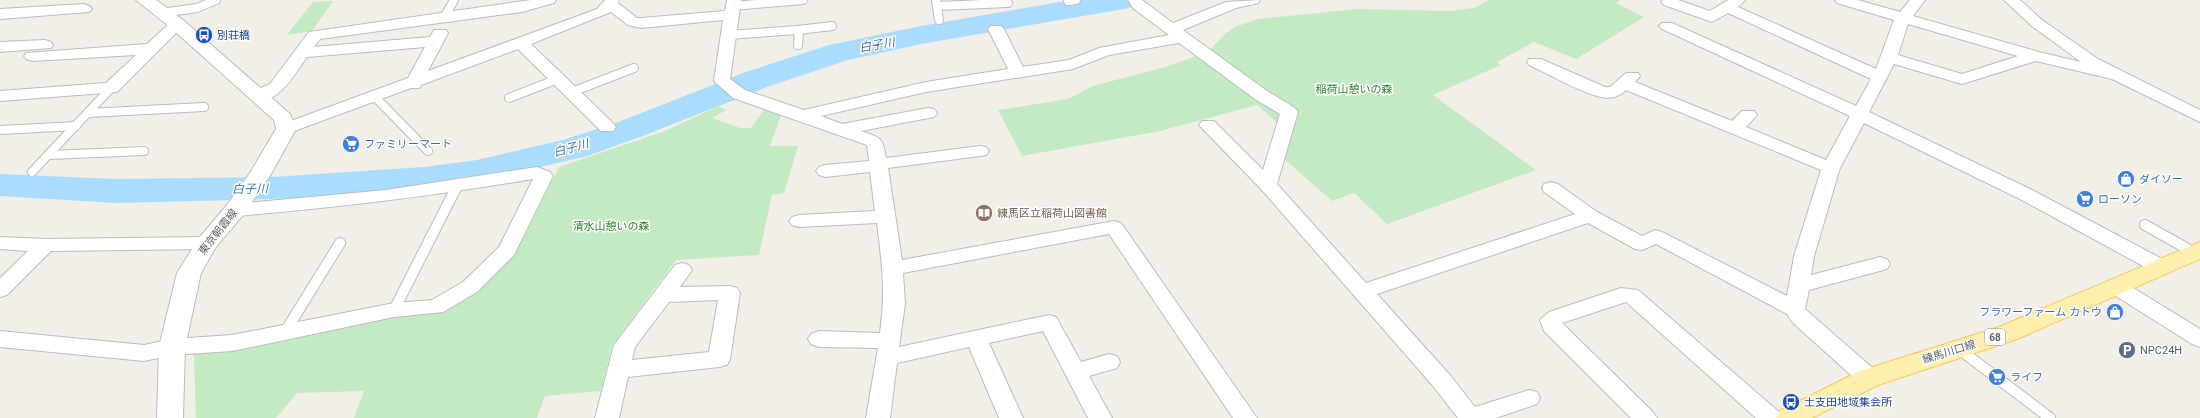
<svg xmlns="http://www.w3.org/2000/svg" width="2200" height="418" font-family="Roboto,'Noto Sans JP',sans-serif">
	<rect width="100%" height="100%" fill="#f1efe7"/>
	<g fill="#c4eac3">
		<path d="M1489 0H1621L1616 3 1644 17 1576 59 1534 42 1497 62 1501 65 1433 95 1536 170 1387 224 1354 193 1332 201 1282 157 1290 134 1257 105 1160 131 1022 156 998 110 1068 99 1093 86 1165 67 1208 52 1225 34 1235 27 1258 19 1357 9 1449 11 1474 8Z"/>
		<path d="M333 1 312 31 287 35 313 2Z"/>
		<path d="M719 106 726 110 712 118 740 128H751L766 107 782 112 770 146H798L784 193 772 195 759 255 676 260 612 346 601 391 545 396 537 418H354L364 391 297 393 276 418H196L194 353 395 315 481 287 519 247 559 167 665 131Z"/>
	</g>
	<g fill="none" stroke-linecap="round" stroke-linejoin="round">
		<path fill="#aadcff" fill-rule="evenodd" d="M1071 0H1139L1135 6 1124 9 921 44 848 60 767 87 640 137 587 156 477 182 424 189 273 199 116 203 0 196V174L116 179 273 177 424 167 477 160 563 140 616 123 743 73 829 45 921 26Z"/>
		<defs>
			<g id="service-far1">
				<path d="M936 0 939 20"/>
				<path d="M1068 1 1076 0"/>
				<path d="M733 6 803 0"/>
				<path d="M937 6 1008 3"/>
				<path d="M161 13 197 8 216 0"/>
				<path d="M444 18 454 0"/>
				<path d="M798 30 832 26"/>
				<path d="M729 35 797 30 799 31 798 45"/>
				<path d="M572 92 634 68"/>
				<path d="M376 98 428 151"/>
				<path d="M509 98 558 79"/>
				<path d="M88 113 204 107"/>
				<path d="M0 130 76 126"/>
				<path d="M49 155 144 151"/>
				<path d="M32 172 111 88"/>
			</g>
			<g id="service">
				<path d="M2145 225 2195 253"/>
				<path d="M394 310 456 188"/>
				<path d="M285 332 340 243"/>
				<path d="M1959 349 2050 418"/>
			</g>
			<g id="minor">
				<path d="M531 0H556L554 3 522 12 320 39 314 47 430 37 434 30H446L448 33 428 71 597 9 605 0H619L618 3 637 18H641L725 11 727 0H741L730 79 745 90 804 110 926 82 1008 69 988 29 991 26H1001L1004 29 1023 67 1069 60 1099 48 1169 35 1133 8 1128 0H1142L1173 23 1226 2 1260 0 1258 3 1236 8 1183 30 1267 91 1295 108 1298 112 1277 184 1366 283 1575 214 1544 192 1542 188 1544 184 1551 182 1558 184 1597 212 1642 236 1655 230 1662 232 1787 296 1794 256 1821 170 1626 90C1619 97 1611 99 1601 97 1582 93 1548 74 1529 65L1527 62 1529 59H1541L1605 87H1610L1626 73H1638L1640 76 1635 82 1732 121 1742 111H1754L1757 115 1746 127 1826 160 1850 116 1662 29 1659 26 1662 23H1672L1856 106 1871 79 1728 13 1712 22 1664 5 1661 2 1663 0H1678L1710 11 1728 0H1745L1738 7 1876 69 1894 20 1837 3 1835 0H1858L1900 12 1910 0H1925L1913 16 2039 52 2081 62 2032 26 2004 0H2020L2042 20 2098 59 2200 110V122L2112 79 2036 61 1962 84 1894 64 1869 112 2032 190 2168 262 2171 267 2168 272 2161 274 2154 272 2018 198 1864 123 1840 168 1814 256 1811 275 1880 257 1887 259 1890 264 1887 269 1809 290 1805 309 1877 372 1880 378 1877 384 1869 386 1861 384 1793 323 1787 314 1656 244 1642 250 1635 249 1588 223 1377 294 1449 374 1475 407 1529 390 1537 392 1540 398 1537 404 1496 418H1458L1433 386 1261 189 1199 125 1202 121H1214L1263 170 1280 114 1255 99 1179 43 1109 55 1073 69 926 92 821 116 842 124 928 108 934 109 937 113 934 117 861 131C880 138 883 136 886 158L980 146 986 147 989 151 986 155 980 156 888 168 902 260 1114 221 1121 223 1257 418H1233L1109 234 903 273 905 304 899 347 1049 315 1056 317 1081 362 1109 354 1117 356 1120 362 1117 368 1089 376 1112 418H1088L1043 331 989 343 1023 418H999L969 347 897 363 890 418H866L878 348 819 347 811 344 808 339 811 334 819 331 880 333C886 292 882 263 877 223L799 227 792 225 789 221 792 217 799 215 875 211 870 172 825 177 819 175 816 171 819 167 825 165 869 161 867 145 733 98 714 81 723 20 641 28 628 25 611 12 531 44 613 123 616 127 613 131H601L518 49 421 85 419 88H411L286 134 280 133 277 129 280 125 408 78 425 47 307 57C294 75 278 106 252 100L250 96 252 92 270 84 309 32ZM1908 24 2018 56 1962 74 1898 55Z"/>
				<path d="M84 4 89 6 92 9 89 12 0 19V9Z"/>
				<path d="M177 19 182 21 185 24 117 92 0 101V91L106 83 136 55 32 61 26 59 24 56 26 53 147 44 172 21Z"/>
				<path d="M45 40 51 42 53 45 51 48 0 52V42Z"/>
				<path d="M537 167 550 172 553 176 514 255 477 292 443 312 394 317 232 351 172 355 144 361 0 347V331L144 345 172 339 232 335 394 303 432 300 463 282 499 247 533 179C434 196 335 208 235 216L228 214 225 210 228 206 235 204 386 190Z"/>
				<path d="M0 237 46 239 207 237 214 238 217 243 214 248 207 249 51 251 7 295 0 297V278L28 251 0 249Z"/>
				<path d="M682 263 689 265 692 270 680 287 730 286 737 288 740 293 730 359 727 365 719 367 628 377 619 418H595L614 345 675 265ZM718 300 709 352 632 360 635 347 669 302Z"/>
				<path d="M2115 279 2122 281 2200 329V347L2192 344 2108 291 2105 286 2108 281Z"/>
				<path d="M1621 288 1638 290 1779 412 1783 418H1756L1626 302 1562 323 1653 412 1657 418H1631L1544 331 1540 320 1549 312Z"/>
			</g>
			<path id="secondary" d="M136 0H156L183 20 290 114 296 129 271 174 243 215 216 247 201 273 185 347 183 418H157L159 347 177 273 199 238 227 205 250 173 276 129 274 120 171 28Z"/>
			<path id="primary" d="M2200 242V259L2017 339 1878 385 1812 418H1776L1780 411 1860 371 1999 327Z"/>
		</defs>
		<use href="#service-far1" stroke="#b9bdc1" stroke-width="10"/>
		<use href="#service" stroke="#b9bdc1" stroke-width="12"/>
		<use href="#minor" stroke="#b9bdc1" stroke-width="2"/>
		<use href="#secondary" stroke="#babec3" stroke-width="2"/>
		<use href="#primary" stroke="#fac758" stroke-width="2"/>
		<use href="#service-far1" stroke="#fff" stroke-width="8"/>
		<use href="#service" stroke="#fff" stroke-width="10"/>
		<use href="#minor" fill="#fff" fill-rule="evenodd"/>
		<use href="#secondary" fill="#fff" fill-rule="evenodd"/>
		<use href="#primary" fill="#ffefaf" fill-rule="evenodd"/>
	</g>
	<defs>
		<symbol id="bus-disc" viewBox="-11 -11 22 22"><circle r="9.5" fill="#1a4fb4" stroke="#fff"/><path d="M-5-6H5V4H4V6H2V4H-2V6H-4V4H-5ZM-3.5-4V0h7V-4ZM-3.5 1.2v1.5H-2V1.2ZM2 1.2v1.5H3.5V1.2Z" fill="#fff"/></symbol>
		<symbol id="supermarket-disc" viewBox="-11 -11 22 22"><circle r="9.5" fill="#3f7fe0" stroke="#fff"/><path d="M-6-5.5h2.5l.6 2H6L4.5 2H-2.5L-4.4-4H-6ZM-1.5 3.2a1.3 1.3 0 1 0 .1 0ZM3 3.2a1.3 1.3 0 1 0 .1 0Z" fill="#fff"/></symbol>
		<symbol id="shop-disc" viewBox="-11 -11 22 22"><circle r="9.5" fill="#3f7fe0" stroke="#fff"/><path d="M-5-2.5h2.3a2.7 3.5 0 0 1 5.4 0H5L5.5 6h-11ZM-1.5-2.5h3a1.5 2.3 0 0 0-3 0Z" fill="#fff"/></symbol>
		<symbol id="library-disc" viewBox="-11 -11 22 22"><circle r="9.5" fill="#8d6e63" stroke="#fff"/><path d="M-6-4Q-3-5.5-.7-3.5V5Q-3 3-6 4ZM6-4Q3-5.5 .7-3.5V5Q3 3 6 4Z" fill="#fff"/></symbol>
		<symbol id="parking-disc" viewBox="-11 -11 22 22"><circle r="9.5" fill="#5c6f8a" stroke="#fff"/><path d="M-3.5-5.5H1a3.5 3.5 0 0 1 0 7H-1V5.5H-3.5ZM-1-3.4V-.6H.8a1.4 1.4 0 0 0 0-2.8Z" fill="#fff"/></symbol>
	</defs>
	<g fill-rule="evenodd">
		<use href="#bus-disc" x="194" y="25" width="20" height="20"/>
		<use href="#supermarket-disc" x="341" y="134" width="20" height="20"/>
		<use href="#shop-disc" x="2116" y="169" width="20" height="20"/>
		<use href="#supermarket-disc" x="2075" y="189" width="20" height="20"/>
		<use href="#library-disc" x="974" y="203" width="20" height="20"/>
		<use href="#shop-disc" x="2105" y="302" width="20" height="20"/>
		<use href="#parking-disc" x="2117" y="340" width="20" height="20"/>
		<use href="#supermarket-disc" x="1987" y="367" width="20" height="20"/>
		<use href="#bus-disc" x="1781" y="392" width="20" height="20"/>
	</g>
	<g text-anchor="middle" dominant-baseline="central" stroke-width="3" stroke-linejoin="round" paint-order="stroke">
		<rect fill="#fff" stroke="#8e9295" stroke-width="1" x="1985" y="329" width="20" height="16" rx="3"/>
		<g font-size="10" font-weight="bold" fill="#5e6368">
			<text x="1995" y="337">68</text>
		</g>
		<g font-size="11" fill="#164399" stroke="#fff" text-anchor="start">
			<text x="217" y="35">別荘橋</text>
			<text x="1804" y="402">土支田地域集会所</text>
		</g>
		<g font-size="11" fill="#308531" stroke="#fff">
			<text x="1354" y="89">稲荷山憩いの森</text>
			<text x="611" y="226">清水山憩いの森</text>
		</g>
		<g font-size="11" fill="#366cbe" stroke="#fff" text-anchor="start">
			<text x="364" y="144">ファミリーマート</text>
			<text x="2139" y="179">ダイソー</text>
			<text x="2098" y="199">ローソン</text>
			<text x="2102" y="312" text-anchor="end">フラワーファーム カトウ</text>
			<text x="2010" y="377">ライフ</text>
		</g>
		<g font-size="11" fill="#785e54" stroke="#fff" text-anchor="start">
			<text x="997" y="213">練馬区立稲荷山図書館</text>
		</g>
		<g font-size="11" fill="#5e6368" stroke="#fff">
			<text transform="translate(218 232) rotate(-52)">東京朝霞線</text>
			<text transform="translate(1949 352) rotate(-17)">練馬川口線</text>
		</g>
		<g font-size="11" fill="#4e5e75" stroke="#fff" text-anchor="start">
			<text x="2140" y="350">NPC24H</text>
		</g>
		<g font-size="12" font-style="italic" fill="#3c78af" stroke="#fff">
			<text transform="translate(877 45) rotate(-10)">白子川</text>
			<text transform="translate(571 148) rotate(-15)">白子川</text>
			<text transform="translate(250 189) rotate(-1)">白子川</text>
		</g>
	</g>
</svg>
